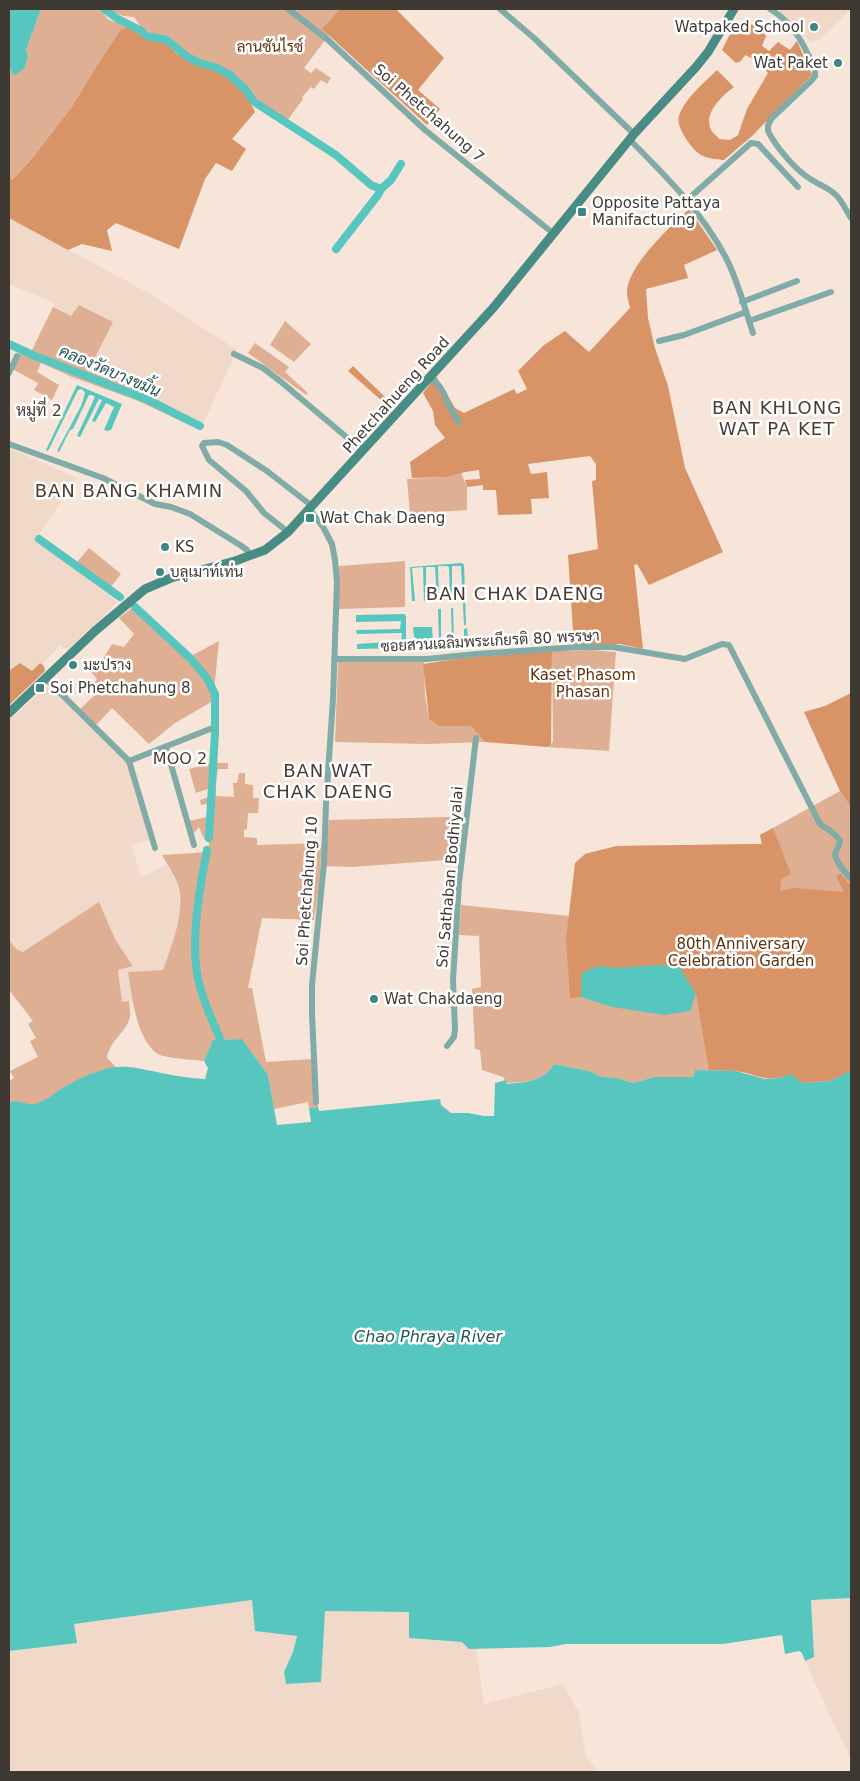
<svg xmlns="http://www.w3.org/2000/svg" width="860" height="1781" font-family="'DejaVu Sans',Sarabun,sans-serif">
	<rect width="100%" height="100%" fill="#f7e5da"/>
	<g fill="#f1d9ca">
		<path d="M781 9H851L817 42 816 40 811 42 779 13Z"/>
		<path d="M9 218 147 292 237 350 203 424 141 391 87 371 71 316 53 307 54 303 9 284Z"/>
		<path d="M9 448 77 478 36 539 118 602 68 650 60 645 37 669 9 694Z"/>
		<path d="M47 686 129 765 149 840 132 845 140 874 144 877 166 864 177 882 181 911 171 948 163 970 128 972 133 1001 122 1002 118 970 132 966 116 941 100 903 23 952 16 949 9 940V720Z"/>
		<path d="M851 1598V1760L805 1661 814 1657 811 1600Z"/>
		<path d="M253 1600 297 1636 293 1652 284 1672 286 1684 321 1682 325 1611 409 1612V1638L462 1642 469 1649H476L484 1704 562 1684 579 1713 586 1757 599 1772H9V1651L76 1643 73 1624Z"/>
	</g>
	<g fill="#deaf93">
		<path d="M41 9H96L101 11 109 20 129 27 121 29 96 67 71 108 30 161 13 179 9 180V67L14 76 25 68 28 56 26 50Z"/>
		<path d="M109 9H340L323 29 329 35 304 68 311 73 316 68 331 78 327 84 321 80 314 89 311 87 302 97 303 99 287 121 256 100 248 89 238 79 224 69 198 60 185 53 168 39 153 34 141 27 134 17 123 16Z"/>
		<path d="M79 305 113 322 88 371 141 391 203 424 200 430 136 400 72 377 41 363 37 372 59 385 52 400 34 390 38 383 12 369 20 353 9 347V342L31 352 53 307 71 316Z"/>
		<path d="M285 321 311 344 294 362 270 345Z"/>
		<path d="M255 343 289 367 285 372 308 393 306 395 248 353Z"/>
		<path d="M380 406 386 413 359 440 353 435Z"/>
		<path d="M461 473 467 487V510L410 514 407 479 447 477Z"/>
		<path d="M89 548 121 574 110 588 77 562Z"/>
		<path d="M405 561V607L339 609V566Z"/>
		<path d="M137 604 191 656 219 641 213 701 175 723 149 744 112 708 96 725 79 710 96 694 91 688 97 679 91 672 99 666 112 644 124 647 134 634 119 618Z"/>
		<path d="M591 650 616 652 609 751 547 747 551 745 553 741 552 651Z"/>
		<path d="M424 661 425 696 429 719 439 726H471L485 742 426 744 335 742 338 662Z"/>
		<path d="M212 763H228V769H218L215 784 216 796 234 797 233 783H237L239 773H245V784L253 785V798H259L258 813H248L247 829 244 830V837L257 838V845L322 843 319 887 314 920 262 918 248 988H252L266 1062 312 1059 318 1107 309 1108 308 1102 274 1109 268 1075 241 1039 213 1040 204 1061C194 1060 165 1058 158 1054 136 1040 132 996 128 972L163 970C172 945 187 908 177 882 173 873 167 864 162 855L208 852 209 843 204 839 199 827 194 833 189 821 211 816V803L201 805 200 800 211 796 208 789 196 793 189 769Z"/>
		<path d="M840 791 851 807V1071L830 1081 780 1078 736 1071 695 1070 693 1077H654L633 1083 617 1078 602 1077 589 1071 554 1064C543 1082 526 1082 507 1083L503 1077 482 1070 480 1050 475 1049 472 989 481 987 479 936 459 935 461 905 569 916 568 925 585 854 617 846 762 844 760 835Z"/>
		<path d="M448 817 464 819 457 863 446 860 353 867 324 866 329 820Z"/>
		<path d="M99 902 116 941 133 966 118 970 122 1002 129 1001C129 1005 131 1012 130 1017 126 1033 109 1041 107 1058L116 1067C98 1072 81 1078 65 1087 55 1093 47 1101 35 1105 25 1107 19 1100 9 1102V1081L14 1078 10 1071 38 1057 30 1041 36 1038 28 1024 33 1021 9 990V940L16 949 23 952Z"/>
	</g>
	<g fill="#d89367">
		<path d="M340 9H396L444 58 418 90 440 109 427 125 322 29Z"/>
		<path d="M751 24 761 30 766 36 762 46 769 51 778 42 790 50 797 41 812 75 752 136 724 160C716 159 708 159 701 155 692 150 675 126 679 116 685 98 704 83 717 70L734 87C722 96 703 113 711 130 713 133 717 136 719 139L730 140 738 135 747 109 768 73 758 61 745 55 741 61 736 63 722 50 732 30 741 34Z"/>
		<path d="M129 27 144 38 163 41 177 54 192 63 206 67 229 78 245 92 255 112 232 139 246 149 232 171 216 163 205 179 179 249 116 223 107 230 112 251 82 244 68 250 9 218V180L13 179 30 161 71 108 96 67 121 29Z"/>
		<path d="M689 209 717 250 684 265 688 278 646 289 648 318 655 348 668 386 685 468 723 552 649 585 637 564 634 565 643 649 620 644 574 645 568 555 598 549 592 481 596 480V464L590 456 528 464 531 474 547 472 549 498 531 499 532 514 498 515 496 490H483V485L467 487 465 480 480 479 479 470 465 472 447 477 412 478 410 462 445 438 435 425 433 411 423 393 436 376 455 408 464 413 514 389 517 394 527 389 518 371 544 345 565 331 589 352 630 308C629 303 627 297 627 293 626 267 671 226 689 209Z"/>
		<path d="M353 366 385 397 381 400 348 371Z"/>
		<path d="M552 651 551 745 547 747 485 742 471 726H439L429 719 423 664 462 658Z"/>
		<path d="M20 663 32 671 40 663 44 666 45 671 9 705V671Z"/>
		<path d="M851 693V807L840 791 804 712 825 706Z"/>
		<path d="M773 828 791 874 781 879 780 891 794 888 844 892 836 876 841 874 851 886V1071L830 1081 802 1083 791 1074C764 1084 761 1075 737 1071 728 1070 719 1071 709 1070L696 994 679 967 657 965 616 968 598 966 583 973 581 997 570 998 566 939 575 863 585 854 617 846 762 844 760 835Z"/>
	</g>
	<g fill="#57c6be">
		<path d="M9 9H41L26 50 28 56 25 68 14 76 9 67Z"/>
		<path d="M77 385 122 404 111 430 107 431 104 430 114 407 106 403 95 422 92 421 102 400 99 399 80 437 77 436 95 397 92 395H89L73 429 70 430 59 452 57 451 81 406 85 393 82 389 78 390 48 451 46 450Z"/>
		<path d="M462 563 464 565 466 625H464L461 566H452V600H450L449 567 447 566H438L439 600H437L435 567H426V600L424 601 423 567 412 568 415 601H412L410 567Z"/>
		<path d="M451 608H453L454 642H464V629L467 628 468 639 466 644 420 646 415 644 413 628 415 627H432L433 643 439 642 438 609H441V643L452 642Z"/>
		<path d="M404 614 406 616V644L404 648 357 649V644L401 641 402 633 357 634 356 630 400 629 401 621 356 622V615Z"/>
		<path d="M657 965 679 967 696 994 690 1011 665 1015 612 1007 581 997 582 973 598 966 616 968Z"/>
		<path d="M242 1039 268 1075 277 1125 311 1122 309 1108 318 1107 319 1111 440 1099 441 1105 451 1113H468L484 1116H494L495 1083 506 1080 507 1084C526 1082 543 1082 554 1064L589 1071 602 1077 617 1078 633 1083 654 1077H693L695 1070 736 1071 765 1079 780 1078 791 1074 802 1083 830 1081 851 1071V1598L811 1600 814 1657 805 1661 802 1653 799 1651 785 1654 782 1635 723 1644H566L550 1647 469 1649 462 1642 409 1638V1612L325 1611 321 1682 286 1684 284 1672 293 1652 297 1636 255 1631 252 1600 74 1624 77 1643 9 1651V1102C20 1099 27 1107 38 1103 47 1100 53 1094 61 1089 75 1080 101 1068 118 1067 132 1066 139 1069 152 1071 170 1075 187 1078 205 1079L208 1068 204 1061 213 1040Z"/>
	</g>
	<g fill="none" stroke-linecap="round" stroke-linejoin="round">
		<g stroke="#57c6be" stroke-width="8">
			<path d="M104 9 118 19 140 30 147 36 167 40 186 56 197 62 217 68 230 75 247 91 253 101 336 155 371 185 381 189 391 180 401 164"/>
			<path d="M336 249 378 195 381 189"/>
			<path d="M9 344 35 356 148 400 200 426"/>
			<path d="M39 539 120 597"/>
			<path d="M135 607 190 658 207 678 215 694V733L209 838"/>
			<path d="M207 850C200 887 191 935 197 973 201 999 215 1025 224 1049"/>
		</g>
		<g stroke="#80aba6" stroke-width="6">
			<path d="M288 9 327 39 425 130 554 234"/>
			<path d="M500 9 534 38 634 134"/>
			<path d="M770 9C794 23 804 45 815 69V76L812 80 772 118 768 125V131C776 147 796 171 812 180 820 185 829 188 836 195 842 201 846 210 851 218"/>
			<path d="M630 140C666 176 702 212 726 258 738 281 745 309 753 333"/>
			<path d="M687 200 751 143 758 144 798 187"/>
			<path d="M742 302 797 281"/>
			<path d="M749 321 831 292"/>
			<path d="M659 341 684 335 746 312"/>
			<path d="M234 354 263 368 280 381 363 451"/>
			<path d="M9 373 17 356"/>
			<path d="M429 378C446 385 447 409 459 422"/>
			<path d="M9 444 103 478 155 504 171 507 190 514 240 545 247 550 250 556"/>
			<path d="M310 510 323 527 332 544 335 560 337 582 333 699 326 804 324 863 312 985V1014L316 1102"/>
			<path d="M288 532 264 513 246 491 209 460 202 446 204 443 218 442 227 445 267 471 312 506"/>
			<path d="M335 659H427L476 654 578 647H613L685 659 722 644 729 645 820 824 832 832 840 840C840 845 838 847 836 851 832 859 846 873 851 879"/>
			<path d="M45 678 129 761 155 848"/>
			<path d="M166 747 194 845"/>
			<path d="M129 761 210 729"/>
			<path d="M447 1046 454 1037 455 1029 453 980 459 883 476 738"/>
		</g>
		<path stroke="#488c86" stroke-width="9" d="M9 713 95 631 145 589 171 578 235 561 265 550 288 532 494 307 634 134 696 67 708 52 734 9"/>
	</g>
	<g fill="#3f8681" stroke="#fff" stroke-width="2">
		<circle cx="814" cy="27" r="5"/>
		<circle cx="838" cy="63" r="5"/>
		<rect x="577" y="207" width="10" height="10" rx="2.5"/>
		<rect x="305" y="513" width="10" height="10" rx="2.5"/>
		<circle cx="165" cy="547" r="5"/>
		<circle cx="160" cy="572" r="5"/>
		<circle cx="73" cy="665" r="5"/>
		<rect x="35" y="683" width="10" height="10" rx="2.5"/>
		<circle cx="374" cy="999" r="5"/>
	</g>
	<g text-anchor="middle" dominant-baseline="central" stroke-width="5" stroke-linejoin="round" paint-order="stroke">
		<g font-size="15" fill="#3f3934" stroke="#fff" text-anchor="start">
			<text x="804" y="27" text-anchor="end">Watpaked School</text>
			<text x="828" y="63" text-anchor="end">Wat Paket</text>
			<text x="592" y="203">Opposite Pattaya<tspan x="592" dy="17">Manifacturing</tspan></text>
			<text x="320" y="518">Wat Chak Daeng</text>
			<text x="175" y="547">KS</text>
			<text x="170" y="572">บลูเมาท์เท่น</text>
			<text x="83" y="665">มะปราง</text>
			<text x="50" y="688">Soi Phetchahung 8</text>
			<text x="384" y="999">Wat Chakdaeng</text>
		</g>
		<g font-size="15" fill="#5e3110" stroke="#fff">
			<text x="270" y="47">ลานซันไรซ์</text>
			<text x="583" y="675">Kaset Phasom<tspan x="583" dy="17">Phasan</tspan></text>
			<text x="741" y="944">80th Anniversary<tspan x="741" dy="17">Celebration Garden</tspan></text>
		</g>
		<g font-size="15" fill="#3f3934" stroke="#fff">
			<text transform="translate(429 113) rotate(41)">Soi Phetchahung 7</text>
			<text transform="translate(396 395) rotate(-48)">Phetchahueng Road</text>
			<text transform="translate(490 641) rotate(-3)">ซอยสวนเฉลิมพระเกียรติ 80 พรรษา</text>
			<text transform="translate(450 877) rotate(-85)">Soi Sathaban Bodhiyalai</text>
			<text transform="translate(307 891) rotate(-86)">Soi Phetchahung 10</text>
		</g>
		<g font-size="16" font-style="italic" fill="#255652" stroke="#fff">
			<text transform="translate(110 371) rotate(23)">คลองวัดบางขมิ้น</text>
			<text x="428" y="1336">Chao Phraya River</text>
		</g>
		<g font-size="16" fill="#4a3c33" stroke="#fff">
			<text x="39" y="410">หมู่ที่ 2</text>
			<text x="180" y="758">MOO 2</text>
		</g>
		<g font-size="18" letter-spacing="1" fill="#4a3c33" stroke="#fff">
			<text x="777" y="407">BAN KHLONG<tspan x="777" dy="21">WAT PA KET</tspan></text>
			<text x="129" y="490">BAN BANG KHAMIN</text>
			<text x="515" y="593">BAN CHAK DAENG</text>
			<text x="328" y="770">BAN WAT<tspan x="328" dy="21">CHAK DAENG</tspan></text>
		</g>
	</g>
	<rect width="860" height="1781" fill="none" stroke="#3f3934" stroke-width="20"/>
</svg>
